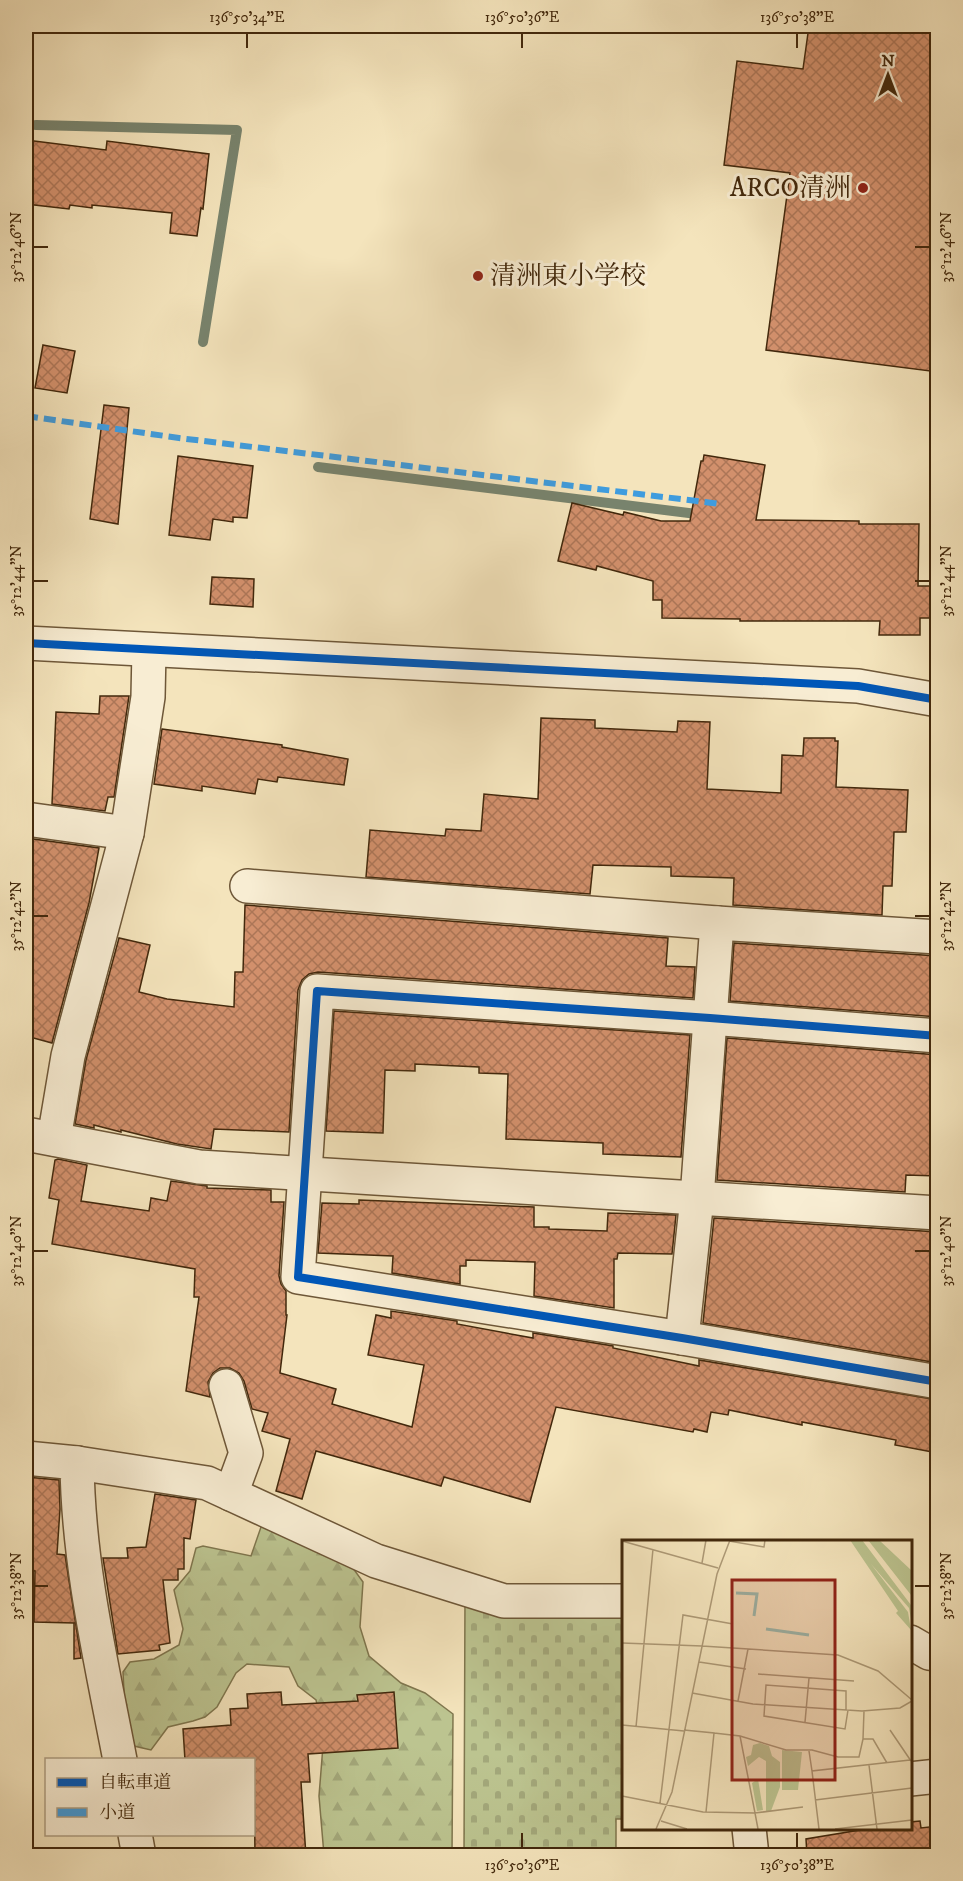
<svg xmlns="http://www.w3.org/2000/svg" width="963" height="1881" font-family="'IM FELL DW Pica','Noto Serif JP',serif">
	<defs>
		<pattern id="forest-firs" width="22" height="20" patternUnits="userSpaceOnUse" patternTransform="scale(1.5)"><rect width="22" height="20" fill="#bcc490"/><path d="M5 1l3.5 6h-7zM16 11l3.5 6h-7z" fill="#a3a87b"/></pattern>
		<pattern id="cemetery-stones" width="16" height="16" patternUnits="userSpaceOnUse" patternTransform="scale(1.5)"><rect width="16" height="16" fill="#bcc490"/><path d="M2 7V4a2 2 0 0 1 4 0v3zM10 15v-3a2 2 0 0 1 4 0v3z" fill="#a3a87b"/></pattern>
		<pattern id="building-cross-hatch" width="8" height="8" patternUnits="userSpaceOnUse" patternTransform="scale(1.5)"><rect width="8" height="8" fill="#d2906c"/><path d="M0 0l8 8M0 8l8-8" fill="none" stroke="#ac7657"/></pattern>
	</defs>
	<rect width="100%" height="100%" fill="#f4e4bc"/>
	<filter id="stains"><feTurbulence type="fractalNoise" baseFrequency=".00333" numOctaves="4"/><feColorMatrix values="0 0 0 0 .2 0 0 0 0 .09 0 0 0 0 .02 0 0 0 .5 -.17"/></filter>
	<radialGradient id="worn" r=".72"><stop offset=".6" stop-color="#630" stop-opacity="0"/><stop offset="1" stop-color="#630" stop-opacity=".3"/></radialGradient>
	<path fill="url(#forest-firs)" stroke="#7f764e" stroke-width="1.5" d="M267 1525 350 1564 363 1582 360 1627 369 1656 401 1683 425 1693 453 1714 452 1855H324L319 1796 324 1733 316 1700 298 1686 289 1667 247 1664 236 1673 217 1707 205 1717 193 1721 168 1727 151 1750 134 1746 125 1712 123 1672 130 1662 154 1659 179 1645 183 1629 174 1590 190 1571 196 1548 203 1546 251 1556 261 1527Z"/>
	<path fill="url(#cemetery-stones)" stroke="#7f764e" stroke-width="1.5" d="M465 1596 532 1612 533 1618H624V1819H616V1855L464 1856Z"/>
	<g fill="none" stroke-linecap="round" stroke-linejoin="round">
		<g stroke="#78836d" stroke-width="10">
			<path d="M36 125 237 130 203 342"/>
			<path d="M318 467 705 515"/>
		</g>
	</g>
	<g fill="url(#building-cross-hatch)" stroke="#42280c" stroke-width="1.5">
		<path d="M809 26H938V372L766 350 790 173 724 165 737 61 803 69Z"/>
		<path d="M26 140 106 150 107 141 209 154 203 209 201 208 197 236 170 233 172 213 92 205V208L70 205 69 209 26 204Z"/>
		<path d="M43 345 75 351 67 393 35 388Z"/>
		<path d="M104 405 129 408 118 524 90 519Z"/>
		<path d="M704 455 765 465 756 520 859 521V524H919L918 586H931V618H920V635H879L880 621H740V619L662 618V600H653V581L597 566 596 570 558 561 572 503 623 515 624 512 661 521H690L701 461H703Z"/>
		<path d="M178 456 253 466 247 518 233 517V522L213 519 210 540 169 535Z"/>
		<path d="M212 577 254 579 253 607 210 604Z"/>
		<path d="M100 696H129L114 797H108L105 811 52 804 56 712 99 714Z"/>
		<path d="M541 718 595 720V728L677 732 678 721 710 722 707 789 781 793 782 755 803 756 804 738H835V741H838L836 787 908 790 906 832H894L892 886H883L882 915 733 905 734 878 671 876V867L593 865 590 894 366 877 370 830 445 836 446 829 481 831 484 794 538 799Z"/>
		<path d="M162 729 282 745V747L348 759 344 785 278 777 277 782 258 779 255 794 202 786V791L154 784Z"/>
		<path d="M26 838 99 848 89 903 52 1043 26 1036Z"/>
		<path d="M245 905 668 938 666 966 695 967 693 998 318 972 309 974 302 980 298 990 289 1132 214 1129 211 1149 177 1144 121 1130V1132L94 1125V1128L75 1124 86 1060 119 938 150 945 139 992 167 999 234 1007 235 972H243Z"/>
		<path d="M734 943 938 956V1017L730 1001Z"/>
		<path d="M334 1011 690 1035 681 1157 603 1154V1143L506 1139 508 1074 479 1073V1067L415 1064V1071L385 1070 383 1133 326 1131Z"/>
		<path d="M727 1038 938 1055V1176L906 1175 905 1192 717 1180Z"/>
		<path d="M58 1159 87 1165 81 1201 149 1211 151 1198 167 1201 171 1181 207 1186V1188L271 1190V1202H284L279 1276 281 1284 286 1291V1315H287L280 1373 336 1389 332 1404 412 1427 424 1365 368 1355 376 1315 391 1318V1311L457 1321V1324L533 1338V1333L613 1346V1348L699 1366V1360L938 1400V1453L895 1445 896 1440 802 1422V1425L729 1410 728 1415 711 1412 707 1432 694 1429 693 1432 556 1407 530 1502 444 1477 441 1486 316 1451 302 1499 276 1491 290 1439 262 1431 268 1413 252 1409 244 1381 239 1373 230 1368H220L213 1373 208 1382 210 1397 186 1391 199 1297H194L195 1269 52 1244 59 1200 49 1198 55 1160Z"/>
		<path d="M359 1200 534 1207V1227H549V1229L607 1231 608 1213 676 1215 672 1254 618 1253 617 1259H614V1308L534 1296 535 1262 466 1260V1266H460V1284L392 1273 393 1256 318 1253 322 1203 359 1204Z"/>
		<path d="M714 1218 938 1232V1363L703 1323Z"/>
		<path d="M26 1477 59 1480 60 1509 57 1554 65 1555 81 1658 74 1659V1623L34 1622 35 1571 26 1570Z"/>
		<path d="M155 1494 196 1500 190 1539 184 1538V1569H178V1580H163L170 1643 159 1645 160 1650 118 1654 103 1558H128L127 1548 146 1547Z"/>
		<path d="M281 1692 282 1705 358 1701 357 1695 394 1692 398 1748 308 1754 310 1782H301L306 1856H255L254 1760H185L183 1729 231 1725 230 1709 248 1708 247 1694Z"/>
		<path d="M920 1821 921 1828 938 1826V1856H807L806 1839 872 1828H910V1822Z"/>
	</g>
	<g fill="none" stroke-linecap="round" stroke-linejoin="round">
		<defs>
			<g id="minor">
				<path d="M26 643 858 686 938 700"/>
				<path d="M26 819 127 833"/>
				<path d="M247 886 717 923 938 937"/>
				<path d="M938 1036 710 1018 317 991 298 1277 682 1338 938 1382"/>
				<path d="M26 1134 199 1167 938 1213"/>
				<path d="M54 1139 68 1056 127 833 148 697 149 650"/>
				<path d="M682 1338 697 1198 717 923"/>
				<path d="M226 1386 246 1453 231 1494"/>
				<path d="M26 1458 77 1463C78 1563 101 1661 120 1760"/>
				<path d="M77 1463 207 1483 376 1561 504 1601H624"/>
				<path d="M910 1642 929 1653 938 1654"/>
				<path d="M910 1779 938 1776"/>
				<path d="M749 1828 752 1856"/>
				<path d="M135 1834 139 1856"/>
			</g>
		</defs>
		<use href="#minor" stroke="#6e5738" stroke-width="36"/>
		<use href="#minor" stroke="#f8edd3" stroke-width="33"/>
		<path stroke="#3f9cde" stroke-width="6" stroke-dasharray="12 6" stroke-linecap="butt" d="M26 416 179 438 721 504"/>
		<defs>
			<g id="cycleway">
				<path d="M26 643 858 686 938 700"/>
				<path d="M938 1036 710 1018 317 991 298 1277 682 1338 938 1382"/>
			</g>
		</defs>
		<use href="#cycleway" stroke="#f8edd3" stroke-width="11"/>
		<use href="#cycleway" stroke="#0057b8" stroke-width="8"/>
	</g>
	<path fill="none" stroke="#42280c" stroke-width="2" d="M247 33V48M522 33V48M797 33V48M33 247H48M915 247H930M33 581H48M915 581H930M33 916H48M915 916H930M33 1251H48M915 1251H930M33 1586H48M915 1586H930M522 1833V1848M797 1833V1848"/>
	<g fill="#8f2418" stroke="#f8edd3" stroke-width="2">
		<circle cx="863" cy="188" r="6"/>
		<circle cx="478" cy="276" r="6"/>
	</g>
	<g text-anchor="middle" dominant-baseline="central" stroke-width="6" stroke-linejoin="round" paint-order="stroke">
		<g font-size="26" fill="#42280c" stroke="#f8edd3" text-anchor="end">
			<text x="851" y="188">ARCO清洲</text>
			<text x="490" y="276" text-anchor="start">清洲東小学校</text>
		</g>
	</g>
	<g transform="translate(622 1540)">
		<rect width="290" height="290" fill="#f4e4bc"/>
		<path d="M228 0H240L289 65V79L287 68 249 24 286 72 289 90 274 73 276 71ZM246 0H257L289 30V55Z" fill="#bcc490"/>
		<path d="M138 203 147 206 150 216 158 222V247L149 271H144V221L137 217 126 226 124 217 129 215 131 205ZM136 239 141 270 135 271 130 243Z" fill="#bcc490"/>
		<path d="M160 210 180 212 176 250H160Z" fill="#bcc490"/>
		<path fill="none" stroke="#9cbfad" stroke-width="3" d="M114 53 135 54 132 76M144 89 187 95"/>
		<path fill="none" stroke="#ad9976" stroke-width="1.5" d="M0 1 96 28M107 1 142 7 143 0M80 23 84 0M0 103 80 106M80 106 216 115 256 131 290 160M77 122 124 129M136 134 232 141M70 153 131 164 240 171 278 168 290 161M116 161 126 109M224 170V151L144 145 142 176 223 189 226 170M183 182 187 138M0 185 62 191M14 187 31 9M62 190 92 193 84 272M268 190 289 221M92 193 118 196 133 273 181 267M118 196 164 210H190L216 217H237L241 199H251L265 223M241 199 242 171M187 211 190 231M247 225 255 289M0 256 81 272 133 273 136 289M193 260 290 248M38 263 61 75 111 84M39 281 65 289M34 289 50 252 95 34 108 0M197 289 190 231 288 220M213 289 290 280"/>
		<path fill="#8f2418" fill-opacity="0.15" stroke="#8f2418" stroke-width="3" d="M110 40H213V240H110Z"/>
		<rect width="290" height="290" fill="none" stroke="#42280c" stroke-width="3"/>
	</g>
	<rect width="963" height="1881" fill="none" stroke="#f4e4bc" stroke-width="66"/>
	<rect x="45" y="1758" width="210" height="78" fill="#f8edd3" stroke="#af9e83" stroke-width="1.5"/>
	<rect x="57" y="1778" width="30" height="9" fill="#0057b8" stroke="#af9e83" stroke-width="1.5"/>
	<text x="99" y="1788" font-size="18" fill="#42280c">自転車道</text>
	<rect x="57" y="1808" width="30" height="9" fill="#3f9cde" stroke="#af9e83" stroke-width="1.5"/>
	<text x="99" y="1818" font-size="18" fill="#42280c">小道</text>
	<g transform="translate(888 75)" stroke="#f8edd3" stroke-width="4.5" paint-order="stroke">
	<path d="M0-4.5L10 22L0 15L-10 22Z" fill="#42280c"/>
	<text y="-9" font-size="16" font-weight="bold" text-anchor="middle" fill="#42280c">N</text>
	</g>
	<rect x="33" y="33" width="897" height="1815" fill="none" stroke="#42280c" stroke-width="2"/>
	<g font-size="15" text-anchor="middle" fill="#42280c">
		<text x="247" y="22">136°50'34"E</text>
		<text x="522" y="22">136°50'36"E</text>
		<text x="797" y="22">136°50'38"E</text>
		<text transform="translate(16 247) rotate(-90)" y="5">35°12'46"N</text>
		<text transform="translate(946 247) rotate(-90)" y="5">35°12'46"N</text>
		<text transform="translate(16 581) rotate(-90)" y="5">35°12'44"N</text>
		<text transform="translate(946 581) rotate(-90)" y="5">35°12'44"N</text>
		<text transform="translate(16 916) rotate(-90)" y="5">35°12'42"N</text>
		<text transform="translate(946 916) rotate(-90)" y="5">35°12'42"N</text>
		<text transform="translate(16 1251) rotate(-90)" y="5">35°12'40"N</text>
		<text transform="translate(946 1251) rotate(-90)" y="5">35°12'40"N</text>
		<text transform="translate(16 1586) rotate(-90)" y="5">35°12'38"N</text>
		<text transform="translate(946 1586) rotate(-90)" y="5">35°12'38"N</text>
		<text x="522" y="1870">136°50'36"E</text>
		<text x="797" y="1870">136°50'38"E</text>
	</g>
	<rect width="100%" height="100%" filter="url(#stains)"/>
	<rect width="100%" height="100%" fill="url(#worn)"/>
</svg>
